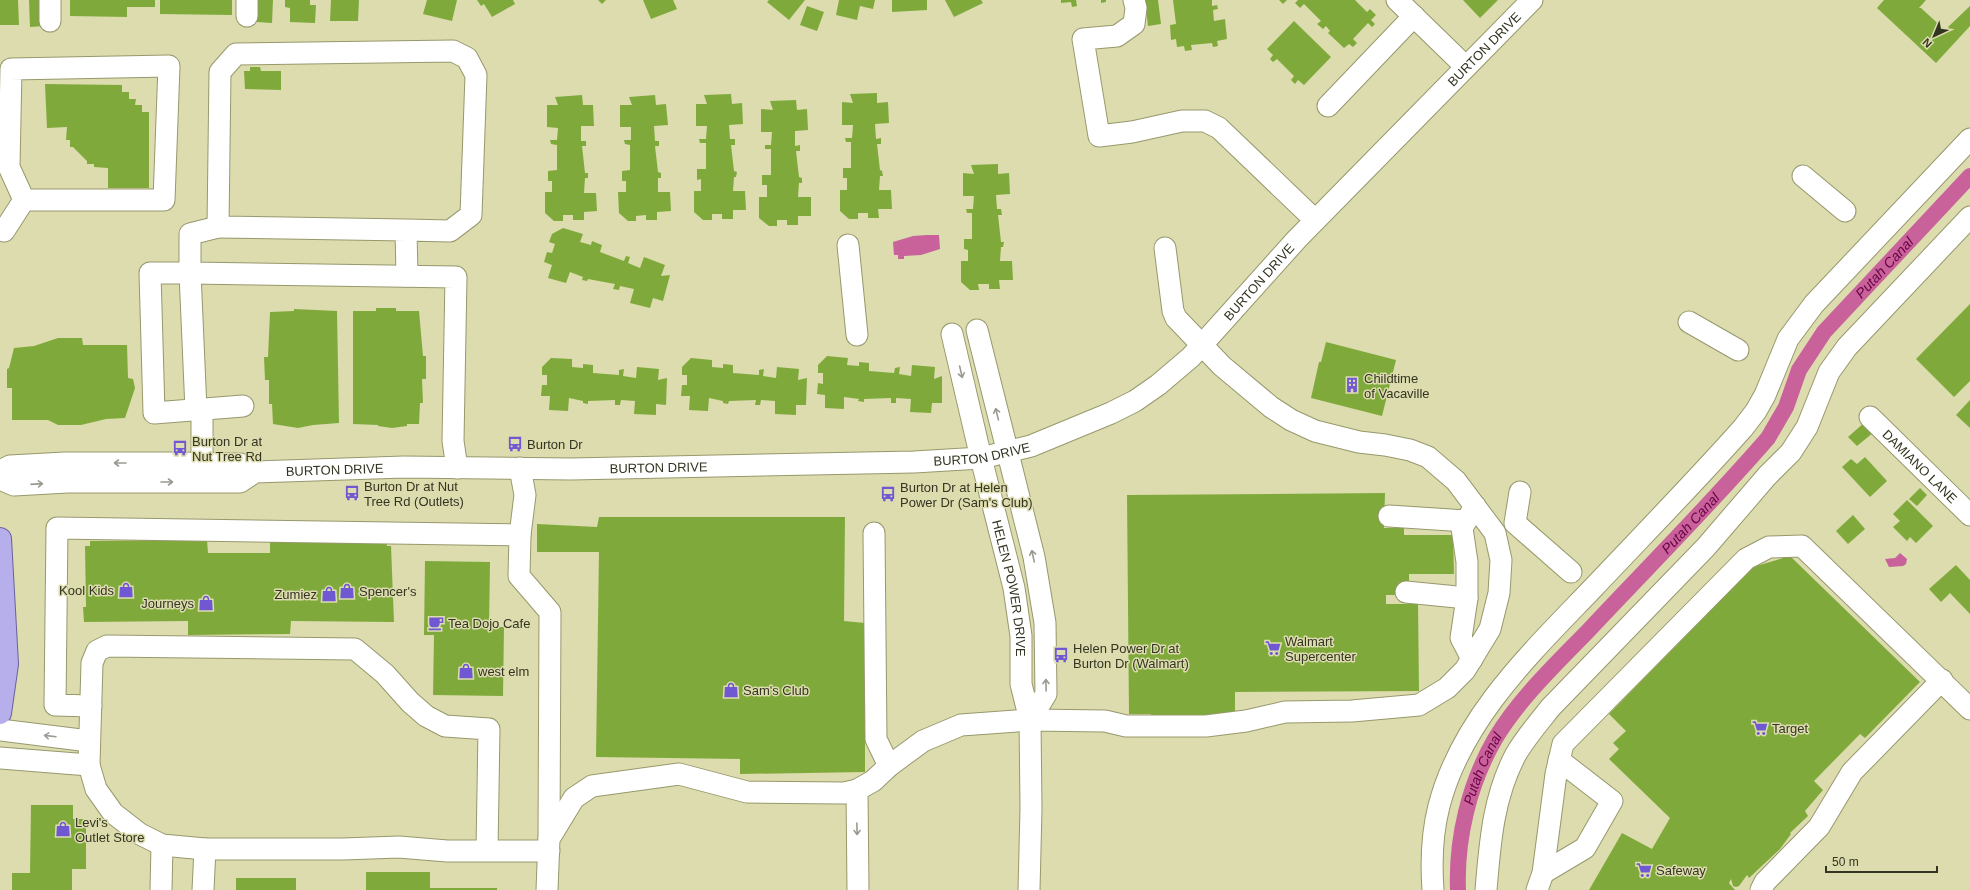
<svg xmlns="http://www.w3.org/2000/svg" width="1970" height="890" font-family="Arial,sans-serif">
	<rect width="100%" height="100%" fill="#dcdcae"/>
	<g fill="#c9619a">
		<path d="M927 235H939L940 249 921 255 904 256V259H898V255H894L893 242 913 236Z"/>
		<path d="M1900 553 1907 559 1906 564 1903 566 1889 567 1885 559 1895 558Z"/>
	</g>
	<g fill="none" stroke-linecap="round" stroke-linejoin="round">
		<path stroke="#c9619a" stroke-width="16" id="s1" d="M1458 890C1456 839 1469 784 1495 739 1518 700 1555 665 1587 632 1647 568 1710 505 1768 438L1786 407 1799 370 1824 332 1970 176"/>
	</g>
	<g fill="#7faa3b">
		<path d="M0 0H18L19 25H0Z"/>
		<path d="M29 0H43L44 26 30 27Z"/>
		<path d="M70 0H155V7H127V17L70 16Z"/>
		<path d="M160 0H232V15L160 14Z"/>
		<path d="M258 0H273L272 23 257 22Z"/>
		<path d="M285 0H310V5H316L315 23 290 22V8L285 7Z"/>
		<path d="M331 0H359L358 21H330Z"/>
		<path d="M427 0H457L452 21 423 14Z"/>
		<path d="M477 0H513L515 4 492 17 484 4 481 6Z"/>
		<path d="M598 0H606L602 4Z"/>
		<path d="M643 0H673L677 9 651 19Z"/>
		<path d="M769 0H805L789 20 767 2Z"/>
		<path d="M839 0H875L873 9 860 6 857 20 836 15Z"/>
		<path d="M892 0H927V10L892 12Z"/>
		<path d="M945 0H981L983 3 954 17Z"/>
		<path d="M1061 0H1076L1077 6 1072 7 1071 2 1061 3Z"/>
		<path d="M1101 0H1106V2L1101 3Z"/>
		<path d="M1145 0H1158L1161 24 1148 26Z"/>
		<path d="M1173 0H1212V6L1217 5 1218 9 1213 10 1214 21 1225 19 1227 39 1217 41 1218 46 1213 47 1212 43 1191 45 1192 50 1185 51 1184 46 1177 47 1176 39 1171 40 1170 25 1176 24Z"/>
		<path d="M1279 0H1287L1283 4Z"/>
		<path d="M1298 0H1355L1367 12 1370 9 1376 15 1371 20 1375 24 1372 27 1368 23 1353 39 1357 43 1353 47 1349 44 1344 48 1328 33 1330 31 1326 26 1323 29 1317 24 1321 21 1304 4 1300 8 1295 3Z"/>
		<path d="M1463 0H1498L1480 18Z"/>
		<path d="M1884 0H1926L1919 8H1921L1946 31 1949 28 1948 27 1970 6V26L1936 63 1877 8Z"/>
		<path d="M807 6 824 12 817 31 800 25Z"/>
		<path d="M1294 21 1331 57 1304 85 1298 80 1295 84 1291 80 1294 76 1277 59 1273 62 1270 59 1273 55 1267 49Z"/>
		<path d="M250 67H260L261 71H281V90L245 89 244 71H250Z"/>
		<path d="M45 84 122 85V92H129V99H136L135 105H142V112H149V188H108V168L94 167V164H87V161L73 147H70V140H66L67 127 47 128Z"/>
		<path d="M877 93V103L888 102 889 123 875 124 876 139 881 138V144H877L880 170 882 171 883 176H880L879 190H891L892 209H878L879 218H868V213H858V219H849L840 211V190H847V178H843V168H851V142H846L845 138H852L853 125H842V102L853 103 850 94Z"/>
		<path d="M731 94 732 104 742 103 743 124 729 125 730 139H735V145H731L734 171 737 172 736 177H734L733 191H745L746 210H733V219H722V214H712V220H703L694 212V191H701V179L697 180V169H706V143H700L699 139H706L707 126H696V104H707L704 95Z"/>
		<path d="M582 95 583 105H593L594 126H581V141H586V146H582L585 173H588V178H585L584 193H596L597 211 584 212V220H573V215H563V221H554L545 213V192H552V181H548V171L557 170V145L551 144 550 140H557L558 128 547 127V105H558L555 97Z"/>
		<path d="M655 95 656 105 666 104 668 125 654 126 655 141H659V146H655L658 172 661 173V178H658V192H670L671 211 657 212V220H646V215L636 216V221H628L619 213 618 192H626V181H622V171L630 170V145L625 144 624 140H631V127H620V105H632L629 97Z"/>
		<path d="M796 100 797 110 807 109 808 130 795 131V146L800 145V151H796L799 177 802 178V183H799L798 197H811V216H798V225H787V220H777V226H769L759 218V197H767V185H762V175H771V149H765V145H771L772 132H761V109L773 110 770 101Z"/>
		<path d="M998 164V174L1009 173 1010 194 996 195 997 209H1001L1002 215H998L1001 242H1004L1003 247H1001L1000 261H1012L1013 280H999L1000 289H989V284H978L979 290H970L961 282V261H968V250L964 249V239H972V213H967L966 209H973L974 196H963V173L974 174 971 165Z"/>
		<path d="M563 228 583 234 580 242 591 245 592 241 602 245 600 252 624 261 626 256 630 257 628 263 640 268 644 257 665 265 661 276 670 275 663 301 653 298 650 308 630 303 634 289 620 286 619 290 613 289 615 284 588 279 587 281 582 280 583 277 570 272 566 283 548 278 552 265 544 262 547 252 552 253 555 244 549 242 552 234Z"/>
		<path d="M1970 304V381L1954 397 1916 359Z"/>
		<path d="M376 308H396V311H419L423 356H426V379H422L423 403H420L419 424H407V426L392 428 378 426V425L353 424V311H376Z"/>
		<path d="M294 309 337 311 339 423 313 425 298 428 273 424 272 404H269V380H265L264 357H268L270 312 294 311Z"/>
		<path d="M58 338H82L83 345H127L128 378 133 379 135 388 125 418 106 419 81 425H58L48 420H12V388H7V369L9 368 14 348 34 346Z"/>
		<path d="M1326 342 1396 360 1382 416 1311 398 1319 362H1321Z"/>
		<path d="M827 356 848 358 847 365 859 366V362L869 363V371L894 373 895 368 900 367 899 374 911 376 912 365 935 367 934 379 942 376V403H932L931 413 910 412 911 399 896 398V403H891V398L864 399V402L858 401 859 399 844 397V409L825 408V395L817 394 818 383 823 384V373H818V365Z"/>
		<path d="M551 358 572 359V367L583 368V364L593 365V373L619 375V370L624 369 623 376 636 378 637 367 659 369 658 380 667 378 666 405 656 404V415L634 414 635 401 621 400 620 405H615V400L588 401V404L583 403V401L569 398 568 411 549 410 550 396H541L542 385H547V375H542V367Z"/>
		<path d="M691 358 712 360V367L723 368V364L733 365V373L759 375V370L764 369 763 376 776 378 777 367 799 369 798 380 807 378 806 405H796V415L775 414V401L761 400 760 405H755L756 400 729 401 728 404 723 403V401L709 398 708 411 689 410 690 396H681L682 385H687V375H682V367Z"/>
		<path d="M1970 400V428L1956 415Z"/>
		<path d="M1865 422 1874 432 1857 446 1848 437Z"/>
		<path d="M1865 457 1887 481 1870 497 1842 467 1851 459 1857 464Z"/>
		<path d="M1920 488 1927 495 1917 506 1909 499Z"/>
		<path d="M1385 493 1384 528H1404V535H1453L1454 574H1409V586H1397V595H1386V604H1418L1419 691 1235 692V715L1213 718H1151V714H1129L1127 495Z"/>
		<path d="M1907 500 1933 526 1916 543 1910 537 1907 541 1893 527 1900 521 1893 514Z"/>
		<path d="M1853 515 1865 529 1848 544 1836 531Z"/>
		<path d="M599 517H845L844 621 865 623V772L740 774V759L596 757 599 552H537V524L597 527Z"/>
		<path d="M207 540 208 553H270V540H386L387 546H391L394 622 291 621 290 634 188 635V621L84 622 83 607H86L85 546H90V541Z"/>
		<path d="M1790 556 1920 682 1865 738 1860 734 1814 781 1823 790 1805 811 1808 816 1790 833 1791 834 1780 849 1749 878 1747 875 1739 886 1736 887 1733 886 1731 879 1729 883 1735 890H1589L1622 833 1652 849 1670 818 1609 759 1619 749 1613 743 1626 731 1609 714 1753 567Z"/>
		<path d="M425 561 490 562 489 627H504L503 696 433 695 434 635H424Z"/>
		<path d="M1956 565 1970 580V614L1950 593 1941 602 1929 589Z"/>
		<path d="M31 805H73V819H86V869H72V890H12V873H30Z"/>
		<path d="M366 872H430V888H497V890H366Z"/>
		<rect x="236" y="878" width="60" height="12"/>
	</g>
	<g fill="none" stroke-linecap="round" stroke-linejoin="round">
		<defs>
			<g id="minor">
				<path d="M247 0V16"/>
				<path d="M1134 0 1136 8 1134 24 1117 36 1083 39 1099 136 1132 132 1182 121H1205L1219 128 1315 220"/>
				<path d="M1397 0 1466 67"/>
				<path d="M50 21V0"/>
				<path d="M1328 106 1414 16"/>
				<path d="M1803 176 1845 211"/>
				<path d="M218 227 190 234V273L456 277 453 441 457 468"/>
				<path d="M406 230 450 231 471 215 476 75 467 58 453 51 236 54 220 72 218 227 406 230 407 276"/>
				<path d="M4 231 24 200H164L169 66 11 69 9 167 24 200"/>
				<path d="M848 245 857 335"/>
				<path d="M1689 322 1738 350"/>
				<path d="M977 330 1034 557 1045 623 1046 694 1030 720"/>
				<path id="s2" d="M952 334 981 458 1014 588 1021 636V684L1030 720 1031 809 1029 890"/>
				<path id="s3" d="M1870 417 1970 515"/>
				<path d="M202 463V416L196 410 190 273H150L154 413 243 406"/>
				<path d="M520 468 525 495 520 535 519 576 550 612 549 839"/>
				<path d="M0 471 10 466 65 463H178L240 464 255 472"/>
				<path id="s4" d="M0 479 14 485 68 482H240L255 472 404 467 571 469 914 462 981 458 1031 446 1111 413 1135 401 1158 385 1191 357 1297 239 1532 0"/>
				<path d="M1520 492 1515 523 1571 572"/>
				<path d="M1389 516 1466 521"/>
				<path d="M874 533 876 739 889 766"/>
				<path d="M1406 592 1467 598"/>
				<path d="M1472 659 1461 638 1467 598V562L1462 528 1475 506"/>
				<path d="M91 706 55 705 57 528 520 535"/>
				<path d="M0 730 89 741"/>
				<path d="M0 758 89 765"/>
				<path d="M857 790 858 890"/>
				<path d="M487 851 489 729 445 726 426 716 410 702 385 674 355 649 107 646 97 651 92 663 89 765 96 789 113 813 140 834 162 845 205 849H343L399 847 447 851H549"/>
				<path d="M1543 873 1585 848 1612 801 1559 760"/>
				<path d="M161 890 162 845"/>
				<path d="M203 890 205 849"/>
				<path d="M547 890 549 839 574 798 592 786 679 774 747 792 844 793 857 790 873 781 889 766 923 741 961 725 1030 720 1105 721 1126 726H1206L1246 721 1285 712 1352 711 1419 705 1447 688 1465 670 1490 629 1499 593 1501 560 1495 533 1456 481 1428 457 1410 450 1385 445 1359 442 1315 431 1291 420 1271 407 1222 366 1176 318 1173 311 1165 248"/>
				<path d="M1433 890C1431 862 1432 833 1439 806 1462 717 1533 651 1594 587 1644 534 1695 482 1743 428L1756 411 1765 395 1788 339 1814 304 1970 139"/>
				<path d="M1486 890C1490 843 1493 797 1516 754 1526 737 1539 722 1551 707L1706 547 1767 476 1791 452 1807 427 1829 372 1847 347 1970 217"/>
				<path d="M1537 890 1543 873 1556 774 1563 744 1746 559 1769 547 1802 546 1970 709"/>
				<path d="M1761 890 1765 882 1819 827 1852 772 1942 680"/>
			</g>
			<path id="major" d="M0 539 7 664 0 713"/>
		</defs>
		<use href="#minor" stroke="#97986c" stroke-width="23"/>
		<use href="#major" stroke="#6a619c" stroke-width="24"/>
		<use href="#minor" stroke="#fff" stroke-width="21"/>
		<use href="#major" stroke="#b7afeb" stroke-width="22"/>
	</g>
	<defs><path id="oneway-shaft" d="M-6 0H5M1.5-3L5.5 0L1.5 3" fill="none" stroke-width="1.6" stroke-linecap="round" stroke-linejoin="round"/></defs>
	<g stroke="#9a9a90">
		<use href="#oneway-shaft" transform="translate(961 372) rotate(77)"/>
		<use href="#oneway-shaft" transform="translate(997 414) rotate(-104)"/>
		<use href="#oneway-shaft" transform="translate(120 463) rotate(180)"/>
		<use href="#oneway-shaft" transform="translate(167 482)"/>
		<use href="#oneway-shaft" transform="translate(37 484) rotate(-4)"/>
		<use href="#oneway-shaft" transform="translate(1033 556) rotate(-102)"/>
		<use href="#oneway-shaft" transform="translate(1046 685) rotate(-91)"/>
		<use href="#oneway-shaft" transform="translate(50 736) rotate(-173)"/>
		<use href="#oneway-shaft" transform="translate(857 829) rotate(89)"/>
	</g>
	<defs>
		<symbol id="building-bare" viewBox="-9 -9 18 18"><path d="M-4-6H4V6H1V3H-1V6H-4ZM-2.5-4.3h1.7v1.8h-1.7ZM.8-4.3h1.7v1.8H.8ZM-2.5-1h1.7V.8h-1.7ZM.8-1h1.7V.8H.8Z" fill="#7058d2" stroke="#dcdcae" stroke-width="2.5" paint-order="stroke"/></symbol>
		<symbol id="bus-bare" viewBox="-9 -9 18 18"><path d="M-5-6H5V4H4V6H2V4H-2V6H-4V4H-5ZM-3.5-4V0h7V-4ZM-3.5 1.2v1.5H-2V1.2ZM2 1.2v1.5H3.5V1.2Z" fill="#7058d2" stroke="#dcdcae" stroke-width="2.5" paint-order="stroke"/></symbol>
		<symbol id="shop-bare" viewBox="-9 -9 18 18"><path d="M-5-2.5h2.3a2.7 3.5 0 0 1 5.4 0H5L5.5 6h-11ZM-1.5-2.5h3a1.5 2.3 0 0 0-3 0Z" fill="#7058d2" stroke="#dcdcae" stroke-width="2.5" paint-order="stroke"/></symbol>
		<symbol id="cafe-bare" viewBox="-9 -9 18 18"><path d="M-5.5-4.5H6V0H3Q3 3.5 0 3.5H-2.5Q-5.5 3.5-5.5 0ZM3-3.2v2h1.7v-2ZM-6 4.5H4V6H-6Z" fill="#7058d2" stroke="#dcdcae" stroke-width="2.5" paint-order="stroke"/></symbol>
		<symbol id="supermarket-bare" viewBox="-9 -9 18 18"><path d="M-6-5.5h2.5l.6 2H6L4.5 2H-2.5L-4.4-4H-6ZM-1.5 3.2a1.3 1.3 0 1 0 .1 0ZM3 3.2a1.3 1.3 0 1 0 .1 0Z" fill="#7058d2" stroke="#dcdcae" stroke-width="2.5" paint-order="stroke"/></symbol>
	</defs>
	<g fill-rule="evenodd">
		<use href="#building-bare" x="1341" y="374" width="22" height="22"/>
		<use href="#bus-bare" x="504" y="433" width="22" height="22"/>
		<use href="#bus-bare" x="169" y="437" width="22" height="22"/>
		<use href="#bus-bare" x="341" y="482" width="22" height="22"/>
		<use href="#bus-bare" x="877" y="483" width="22" height="22"/>
		<use href="#shop-bare" x="115" y="579" width="22" height="22"/>
		<use href="#shop-bare" x="336" y="580" width="22" height="22"/>
		<use href="#shop-bare" x="318" y="583" width="22" height="22"/>
		<use href="#shop-bare" x="195" y="592" width="22" height="22"/>
		<use href="#cafe-bare" x="425" y="612" width="22" height="22"/>
		<use href="#supermarket-bare" x="1262" y="637" width="22" height="22"/>
		<use href="#bus-bare" x="1050" y="644" width="22" height="22"/>
		<use href="#shop-bare" x="455" y="660" width="22" height="22"/>
		<use href="#shop-bare" x="720" y="679" width="22" height="22"/>
		<use href="#supermarket-bare" x="1749" y="717" width="22" height="22"/>
		<use href="#shop-bare" x="52" y="818" width="22" height="22"/>
		<use href="#supermarket-bare" x="1633" y="859" width="22" height="22"/>
	</g>
	<g text-anchor="middle" dominant-baseline="central" stroke-width="3" stroke-linejoin="round" paint-order="stroke">
		<g font-size="13" fill="#343422" stroke="#dcdcae">
			<text stroke="none"><textPath href="#s4" startOffset="1647">BURTON DRIVE</textPath></text>
			<text stroke="none"><textPath href="#s4" startOffset="1323">BURTON DRIVE</textPath></text>
			<text stroke="none"><textPath href="#s4" startOffset="987">BURTON DRIVE</textPath></text>
			<text stroke="none"><textPath href="#s3" startOffset="70">DAMIANO LANE</textPath></text>
			<text stroke="none"><textPath href="#s4" startOffset="663">BURTON DRIVE</textPath></text>
			<text stroke="none"><textPath href="#s4" startOffset="339">BURTON DRIVE</textPath></text>
			<text stroke="none"><textPath href="#s2" startOffset="261">HELEN POWER DRIVE</textPath></text>
		</g>
		<g font-size="13" fill="#343422" stroke="#dcdcae" text-anchor="start">
			<text x="1364" y="378">Childtime<tspan x="1364" dy="15">of Vacaville</tspan></text>
			<text x="192" y="441">Burton Dr at<tspan x="192" dy="15">Nut Tree Rd</tspan></text>
			<text x="527" y="444">Burton Dr</text>
			<text x="364" y="486">Burton Dr at Nut<tspan x="364" dy="15">Tree Rd (Outlets)</tspan></text>
			<text x="900" y="487">Burton Dr at Helen<tspan x="900" dy="15">Power Dr (Sam's Club)</tspan></text>
			<text x="114" y="590" text-anchor="end">Kool Kids</text>
			<text x="359" y="591">Spencer's</text>
			<text x="317" y="594" text-anchor="end">Zumiez</text>
			<text x="194" y="603" text-anchor="end">Journeys</text>
			<text x="448" y="623">Tea Dojo Cafe</text>
			<text x="1285" y="641">Walmart<tspan x="1285" dy="15">Supercenter</tspan></text>
			<text x="1073" y="648">Helen Power Dr at<tspan x="1073" dy="15">Burton Dr (Walmart)</tspan></text>
			<text x="478" y="671">west elm</text>
			<text x="743" y="690">Sam's Club</text>
			<text x="1772" y="728">Target</text>
			<text x="75" y="822">Levi's<tspan x="75" dy="15">Outlet Store</tspan></text>
			<text x="1656" y="870">Safeway</text>
		</g>
		<g font-size="14" font-style="italic" fill="#690346" stroke="#dcdcae">
			<text stroke="none"><textPath href="#s1" startOffset="773">Putah Canal</textPath></text>
			<text stroke="none"><textPath href="#s1" startOffset="449">Putah Canal</textPath></text>
			<text stroke="none"><textPath href="#s1" startOffset="125">Putah Canal</textPath></text>
		</g>
	</g>
	<g transform="translate(1934 36) rotate(224)" stroke="#dcdcae" stroke-width="3" paint-order="stroke">
	<path d="M0-3L7 15L0 10L-7 15Z" fill="#343422"/>
	<text y="-6" font-size="11" font-weight="bold" text-anchor="middle" fill="#343422">N</text>
	</g>
	<path d="M1826 866v6h111v-6" fill="none" stroke="#343422" stroke-width="2"/>
	<text x="1832" y="866" font-size="12" fill="#343422" stroke="#dcdcae" stroke-width="3" paint-order="stroke">50 m</text>
</svg>
